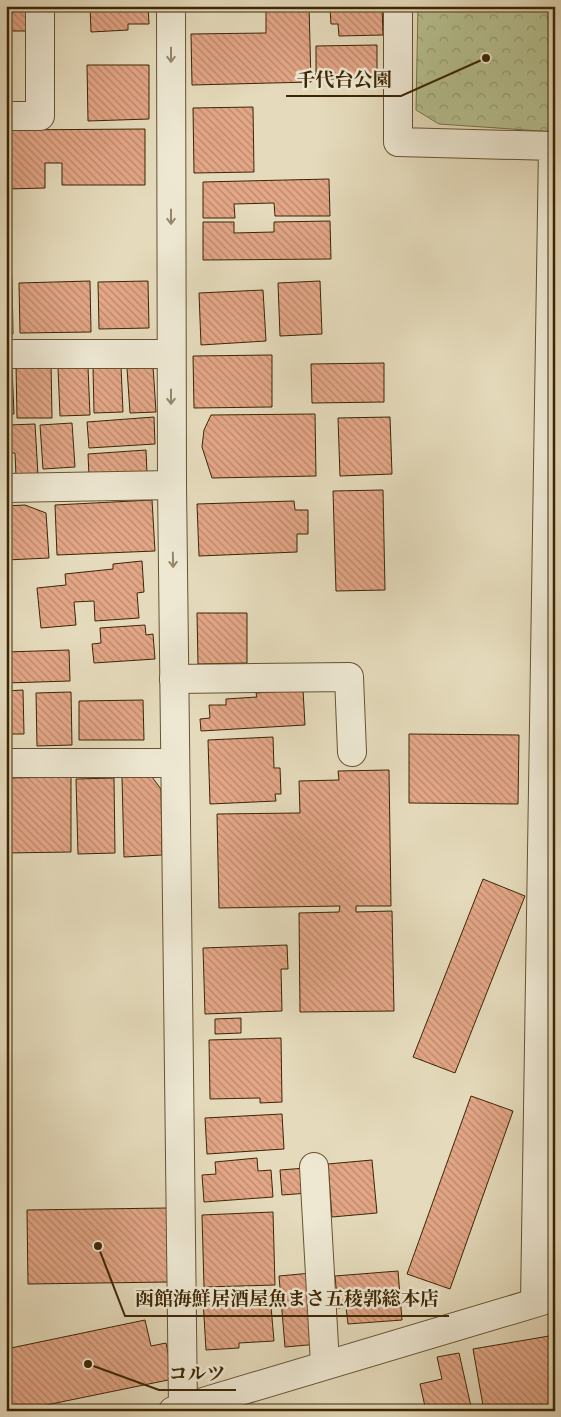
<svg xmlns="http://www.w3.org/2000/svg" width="561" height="1417" font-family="'IM FELL Great Primer','Noto Serif JP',serif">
	<defs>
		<pattern id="park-crowns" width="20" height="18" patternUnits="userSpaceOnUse" patternTransform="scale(1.25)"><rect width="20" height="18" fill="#b6c090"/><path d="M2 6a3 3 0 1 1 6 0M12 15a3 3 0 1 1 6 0" fill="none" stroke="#959c73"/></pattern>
		<pattern id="building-back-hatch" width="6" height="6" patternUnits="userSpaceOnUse" patternTransform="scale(1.25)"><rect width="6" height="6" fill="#e3a687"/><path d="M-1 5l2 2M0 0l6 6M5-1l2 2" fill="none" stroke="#b9876c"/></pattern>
	</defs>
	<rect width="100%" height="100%" fill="#e5dbbc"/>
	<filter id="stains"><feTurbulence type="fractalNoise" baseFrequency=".004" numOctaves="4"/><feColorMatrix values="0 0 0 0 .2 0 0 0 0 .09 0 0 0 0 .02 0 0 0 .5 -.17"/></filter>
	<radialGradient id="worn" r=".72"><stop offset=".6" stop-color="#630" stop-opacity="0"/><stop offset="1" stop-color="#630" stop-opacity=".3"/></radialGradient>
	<path fill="url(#park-crowns)" stroke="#79734a" d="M418 6H555V132L439 124 416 110Z"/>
	<g fill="url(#building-back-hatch)" stroke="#3c2603">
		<rect x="6" y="6" width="22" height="25"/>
		<path d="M90 6H148L149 24H128V30L91 32Z"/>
		<path d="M266 6H309L311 82 192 85 191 34 266 33Z"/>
		<path d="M382 6 383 35 339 36 338 24H331L330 8Z"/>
		<path d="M377 45V79H316V46Z"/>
		<path d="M87 65H149V119L88 121Z"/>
		<path d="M253 107 254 172 194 173 193 108Z"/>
		<path d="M145 129V185H62V163H45V188L6 189V130Z"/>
		<path d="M329 179 330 216H275L274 203 234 204 235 218H203V182Z"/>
		<path d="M330 221 331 259 203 260V222H234V233L274 232V222Z"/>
		<path d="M6 279H12L13 334 6 335Z"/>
		<path d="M90 281 91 332 20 333 19 283Z"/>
		<path d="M148 281 149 328 99 329 98 282Z"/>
		<path d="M320 281 322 334 280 336 278 283Z"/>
		<path d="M263 290 266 341 201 345 199 293Z"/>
		<path d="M272 355V407L194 408 193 356Z"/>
		<path d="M51 363 52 418H17L16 364Z"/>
		<path d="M384 363V402L312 403 311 364Z"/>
		<path d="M121 366 123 412 94 413 93 367Z"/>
		<path d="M153 366 156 412 130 413 127 368Z"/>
		<path d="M12 367 14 414 6 415V368Z"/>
		<path d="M88 367 90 415 60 416 58 368Z"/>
		<path d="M315 414 316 476 212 478 202 447 204 430 211 415Z"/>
		<path d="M154 417 155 444 89 448 87 422Z"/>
		<path d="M390 417 392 474 340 476 338 418Z"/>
		<path d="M72 423 75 467 43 469 40 425Z"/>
		<path d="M35 424 38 475 16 476 15 453H10L9 425Z"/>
		<path d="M146 450 147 473 89 476 88 454Z"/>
		<path d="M383 490 385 590 336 591 333 491Z"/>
		<path d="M152 500 155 551 57 555 55 505Z"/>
		<path d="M294 501 295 510H308V534H297V552L199 556 197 504Z"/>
		<path d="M25 505 46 513 49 558 6 560V506Z"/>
		<path d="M142 561 144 592 137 593 139 618 95 621 94 601 74 602 76 625 41 628 37 588 66 585 65 574 113 569V564Z"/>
		<path d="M197 613H247V663L198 664Z"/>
		<path d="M145 625 146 635 153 634 155 659 94 663 92 644 101 643 100 628Z"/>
		<path d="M69 650 70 681 6 683V652Z"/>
		<path d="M23 690 24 734H6V691Z"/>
		<path d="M303 690 305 725 201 731 200 719 210 718 209 705H226V699L257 697 256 693Z"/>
		<path d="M71 692 72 745 37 746 36 693Z"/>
		<path d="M143 700 144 740H79V701Z"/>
		<path d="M409 734 519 735 518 804 409 803Z"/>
		<path d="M273 737 274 768H280L281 794H275L276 801 210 804 208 740Z"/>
		<path d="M389 770 391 906H356V912L392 911 394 1011 300 1012 299 913 339 912 340 906 219 908 217 814 300 813 299 781 339 780 338 771Z"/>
		<path d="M71 777V852L6 853V778Z"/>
		<path d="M122 777H152L161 789 162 855 124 857Z"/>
		<path d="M114 778 115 853 78 854 76 779Z"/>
		<path d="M483 879 525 896 455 1073 413 1057Z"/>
		<path d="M287 945 288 969H281L282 1011 205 1014 203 948Z"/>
		<path d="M241 1018V1033L215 1034V1019Z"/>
		<path d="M6 1036H8L9 1074H6Z"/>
		<path d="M281 1038 282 1102 260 1103V1098L210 1099 209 1040Z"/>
		<path d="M471 1096 513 1111 450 1289 407 1274Z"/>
		<path d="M282 1114 284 1149 207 1154 205 1118Z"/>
		<path d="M257 1158 258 1171 271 1170 273 1197 204 1202 202 1175 216 1174 215 1162Z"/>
		<path d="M372 1160 377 1213 332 1217 328 1164Z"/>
		<path d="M306 1168 308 1193 282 1195 280 1170Z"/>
		<path d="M6 1169 11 1225 6 1226Z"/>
		<path d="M167 1208 168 1282 28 1284 27 1210Z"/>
		<path d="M273 1212 275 1285 204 1287 202 1215Z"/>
		<path d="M398 1271 402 1320 348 1324 346 1307 338 1308 335 1276Z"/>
		<path d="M312 1273 319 1344 285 1347 279 1276Z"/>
		<path d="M270 1295 274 1341 239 1343V1348L206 1350 203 1300Z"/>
		<path d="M145 1320 151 1346 166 1343 173 1379 17 1411H6V1349Z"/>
		<path d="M549 1336 555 1368V1411H484L473 1349Z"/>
		<path d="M459 1353 472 1411H426L420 1384 442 1379 437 1357Z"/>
	</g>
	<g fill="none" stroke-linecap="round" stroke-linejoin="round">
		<defs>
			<g id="minor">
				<path d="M171 6 172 485 183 1408"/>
				<path d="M398 6V142L553 146 535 1302"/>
				<path d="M6 116H40V6"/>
				<path d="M6 354H171"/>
				<path d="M6 488 172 485"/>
				<path d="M174 679 349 677 352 752"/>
				<path d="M6 763H175"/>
				<path d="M314 1167 325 1364"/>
				<path d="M173 1411 555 1297"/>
			</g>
		</defs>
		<use href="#minor" stroke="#665331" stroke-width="30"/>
		<use href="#minor" stroke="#eee8d3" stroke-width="28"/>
	</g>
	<defs><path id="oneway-shaft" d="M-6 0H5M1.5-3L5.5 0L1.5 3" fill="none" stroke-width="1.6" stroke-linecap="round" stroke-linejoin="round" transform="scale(1.25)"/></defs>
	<g stroke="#95876b">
		<use href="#oneway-shaft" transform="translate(171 55) rotate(90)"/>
		<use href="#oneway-shaft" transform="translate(171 217) rotate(90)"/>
		<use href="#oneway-shaft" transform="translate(171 397) rotate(90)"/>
		<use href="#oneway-shaft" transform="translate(173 560) rotate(89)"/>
	</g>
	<path fill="none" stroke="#3c2603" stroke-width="2" d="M486 58L401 96H286M98 1246L125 1316H449M88 1364L159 1390H236"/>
	<g fill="#3c2603" stroke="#eee8d3" stroke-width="2">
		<circle cx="486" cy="58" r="5"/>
		<circle cx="98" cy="1246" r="5"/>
		<circle cx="88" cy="1364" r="5"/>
	</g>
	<g font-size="19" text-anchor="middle" font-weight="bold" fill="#3c2603" stroke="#eee8d3" stroke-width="5" stroke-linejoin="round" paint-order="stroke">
		<text x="344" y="86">千代台公園</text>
		<text x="287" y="1305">函館海鮮居酒屋魚まさ五稜郭総本店</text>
		<text x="197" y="1380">コルツ</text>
	</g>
	<rect width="561" height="1417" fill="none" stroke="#e5dbbc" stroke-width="25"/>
	<rect x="8" y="8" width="546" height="1402" fill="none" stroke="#3c2603" stroke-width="2.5"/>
	<rect x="12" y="12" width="536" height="1392" fill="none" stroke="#3c2603"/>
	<rect width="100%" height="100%" filter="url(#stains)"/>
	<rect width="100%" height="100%" fill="url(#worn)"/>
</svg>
